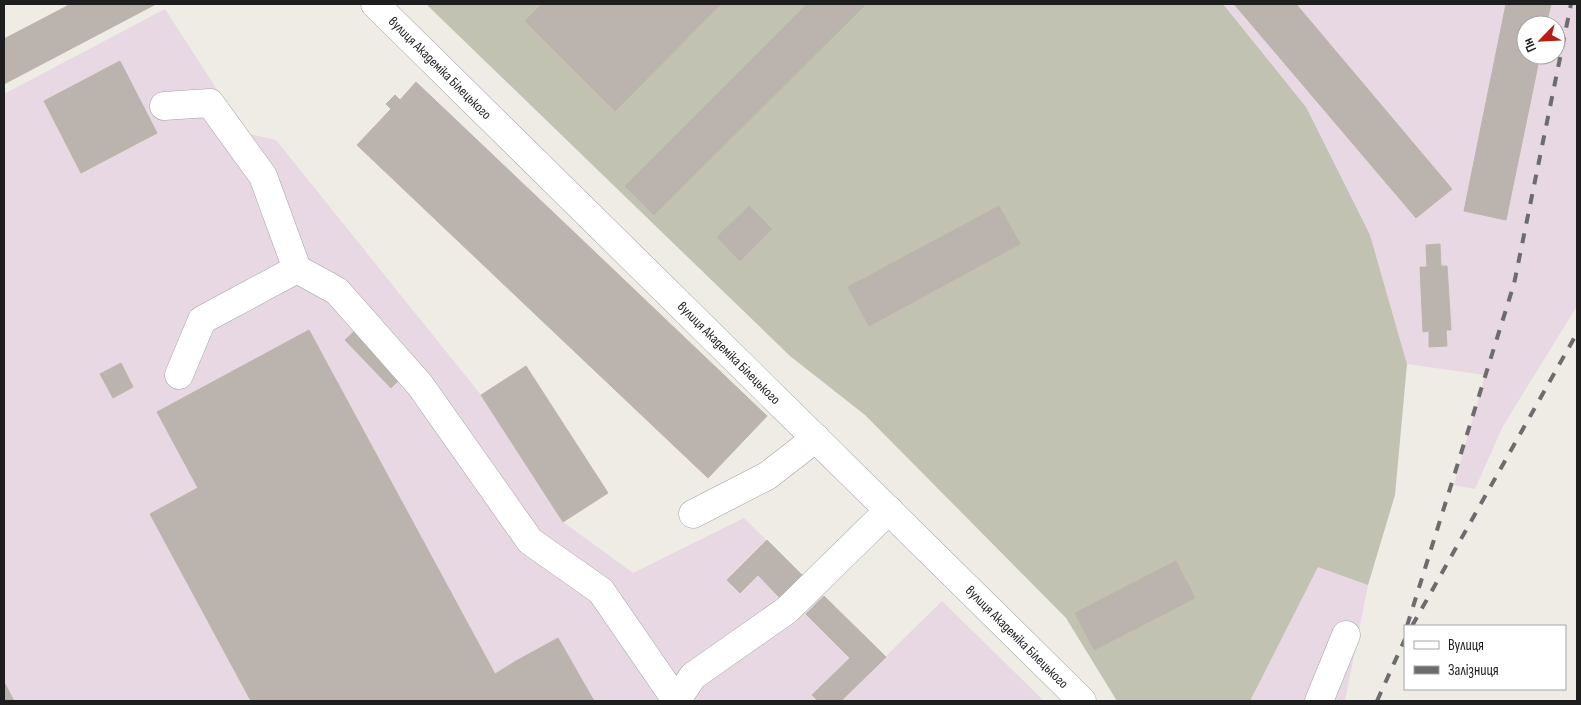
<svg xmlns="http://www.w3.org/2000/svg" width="1581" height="705" font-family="'Sofia Sans Condensed',sans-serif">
	<rect width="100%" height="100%" fill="#eeece5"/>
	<g fill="#e7d8e3" fill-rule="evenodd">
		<path d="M1223 4H1577V306L1503 426 1475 489 1454 485 1485 375 1407 364 1370 235 1306 107ZM1526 25H1556V55H1526Z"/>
		<path d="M165 9 245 133 276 140 481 395 563 522 633 573 744 518 885 657 942 601 1044 701H4V94Z"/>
		<path d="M1318 566 1368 585 1345 701H1250Z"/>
	</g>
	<path fill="#c1c2b2" d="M426 4H1223L1306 107 1370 235 1407 364 1395 495 1368 585 1318 567 1250 701H1117L1066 618 865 415 790 356Z"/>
	<g fill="#bbb4ae" stroke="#beb4a9">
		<path d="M71 4H156L4 84V39Z"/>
		<path d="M542 4H721L615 111 525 21Z"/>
		<path d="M807 4H866L654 215 625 186Z"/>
		<path d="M1234 4H1296L1452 189 1416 218Z"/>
		<path d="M1506 4H1551L1546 25H1526V55H1540L1506 220 1464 211Z"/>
		<path d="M120 61 157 133 81 173 44 101Z"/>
		<path d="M416 82 556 215 497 278 357 145 391 109 386 104 395 95 400 100Z"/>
		<path d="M749 206 772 229 740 261 717 237Z"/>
		<path d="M999 206 1020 244 869 326 848 287Z"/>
		<path d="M556 215 767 416 708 478 497 278Z"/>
		<path d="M1440 244 1441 266H1447L1451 330H1446L1447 346 1429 347V331L1423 332 1420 267H1427L1426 245Z"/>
		<path d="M360 326 405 374 391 388 345 340Z"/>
		<path d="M309 330 495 674 516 661 539 701H428L450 689 308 428 198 488 157 412Z"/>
		<path d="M121 363 133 387 113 398 100 374Z"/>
		<path d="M526 366 608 493 563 522 481 395Z"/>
		<path d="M308 428 450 689 428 701H251L150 514Z"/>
		<path d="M767 540 802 575 780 598 758 575 740 593 727 580Z"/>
		<path d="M1176 561 1195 598 1094 650 1075 613Z"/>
		<path d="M824 596 886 657 841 701H818L812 695 850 658 806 614Z"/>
		<path d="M558 638 594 701H539L516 661Z"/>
		<path d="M4 682 14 701H4Z"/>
	</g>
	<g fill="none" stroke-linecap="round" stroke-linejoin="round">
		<defs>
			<g id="minor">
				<path d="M375 4 1082 701"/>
				<path d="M164 106 210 103 263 176 297 269"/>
				<path d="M179 375 202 320 297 269 337 291 420 385 530 541 601 591 676 700"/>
				<path d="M693 514 767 476 816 438"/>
				<path d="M676 701 693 676 787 610 889 510"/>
				<path d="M1319 701 1346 635"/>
			</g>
		</defs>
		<use href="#minor" stroke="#a2a2a2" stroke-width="29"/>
		<use href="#minor" stroke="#fff" stroke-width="28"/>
		<g stroke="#6c6c6c" stroke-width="4" stroke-dasharray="10 10" stroke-linecap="butt">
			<path d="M1407 626 1514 284 1571 4"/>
			<path d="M1412 626 1577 333"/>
			<path d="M1377 701 1405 639"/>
		</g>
	</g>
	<g text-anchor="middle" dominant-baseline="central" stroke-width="4.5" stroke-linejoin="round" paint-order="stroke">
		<g font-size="14" fill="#1e1e1e" stroke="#fff">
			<text transform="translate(440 68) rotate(45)">вулиця Академіка Білецького</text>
			<text transform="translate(729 353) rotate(45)">вулиця Академіка Білецького</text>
			<text transform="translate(1017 637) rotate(45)">вулиця Академіка Білецького</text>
		</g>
	</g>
	<rect width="1581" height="705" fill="none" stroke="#1e1e1e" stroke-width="10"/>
	<rect x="1404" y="625" width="162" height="65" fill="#ffffff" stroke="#a5a5a5"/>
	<rect x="1414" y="641" width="25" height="8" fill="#ffffff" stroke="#a5a5a5"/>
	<text x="1448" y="650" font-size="15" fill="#1e1e1e">Вулиця</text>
	<rect x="1414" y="666" width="25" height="8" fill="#6c6c6c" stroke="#a5a5a5"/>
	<text x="1448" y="675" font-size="15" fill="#1e1e1e">Залізниця</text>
	<g transform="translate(1541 40) rotate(246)"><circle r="24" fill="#ffffff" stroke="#a5a5a5"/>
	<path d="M0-4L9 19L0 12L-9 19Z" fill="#b91c13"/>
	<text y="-8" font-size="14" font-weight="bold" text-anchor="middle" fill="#1e1e1e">Пн</text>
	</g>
</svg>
